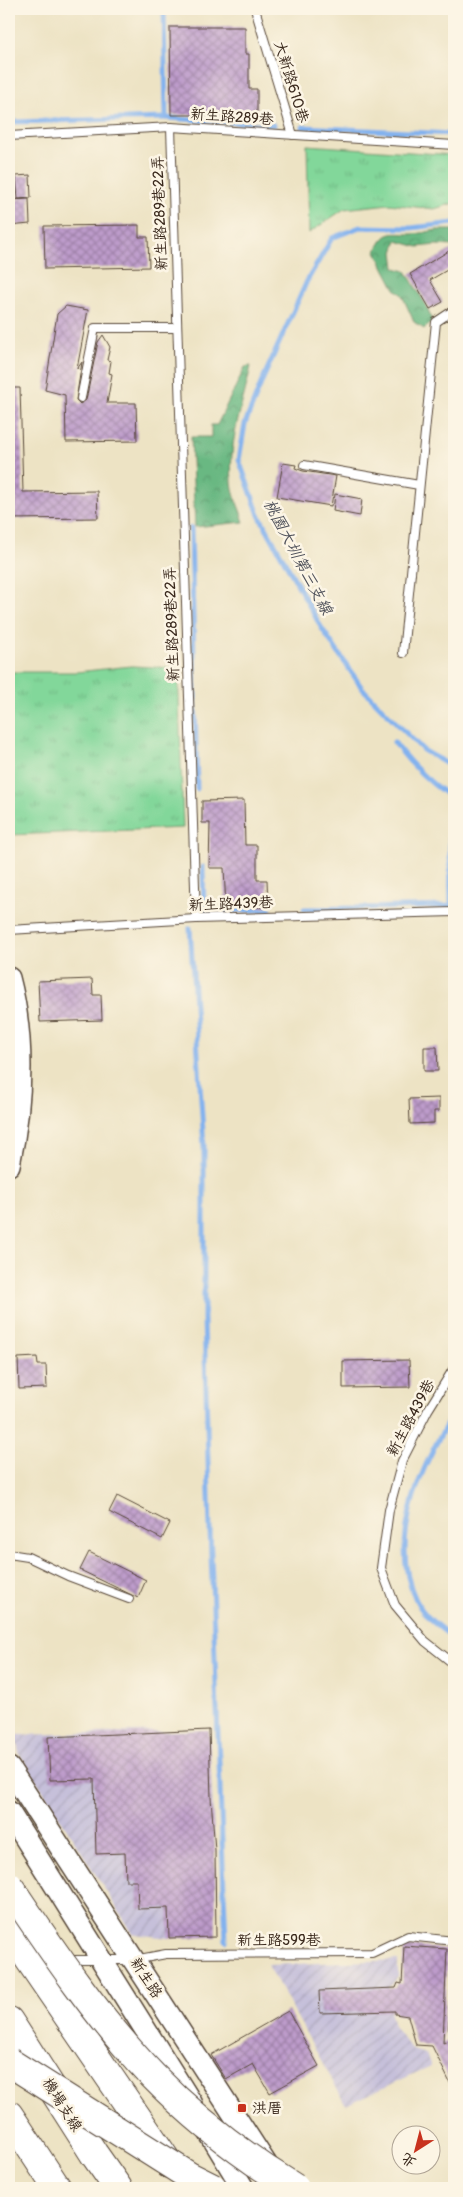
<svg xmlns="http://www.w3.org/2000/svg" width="463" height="2197" font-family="Pangolin,'LXGW WenKai TC',sans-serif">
	<defs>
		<pattern id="industrial-furrows" width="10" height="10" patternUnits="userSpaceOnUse" patternTransform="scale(1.25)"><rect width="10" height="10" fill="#c6c0da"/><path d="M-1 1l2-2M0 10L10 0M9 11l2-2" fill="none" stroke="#aba5bb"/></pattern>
		<pattern id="grass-tufts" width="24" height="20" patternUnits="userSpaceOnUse" patternTransform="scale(1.25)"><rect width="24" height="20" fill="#82d79a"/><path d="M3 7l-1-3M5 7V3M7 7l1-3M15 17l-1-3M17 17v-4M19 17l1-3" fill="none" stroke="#71b984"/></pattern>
		<pattern id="forest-crowns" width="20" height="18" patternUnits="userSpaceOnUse" patternTransform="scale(1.25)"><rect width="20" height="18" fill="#69b882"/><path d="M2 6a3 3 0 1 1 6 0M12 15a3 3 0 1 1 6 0" fill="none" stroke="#58966a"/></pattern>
		<pattern id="building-cross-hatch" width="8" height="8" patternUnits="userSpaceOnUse" patternTransform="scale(1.25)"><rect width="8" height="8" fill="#bd9bcb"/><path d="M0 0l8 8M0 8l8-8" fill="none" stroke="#9b7fa4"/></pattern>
	</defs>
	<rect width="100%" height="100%" fill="#fcf5e5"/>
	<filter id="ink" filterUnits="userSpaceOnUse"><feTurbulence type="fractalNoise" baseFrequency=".02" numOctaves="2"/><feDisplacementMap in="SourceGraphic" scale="10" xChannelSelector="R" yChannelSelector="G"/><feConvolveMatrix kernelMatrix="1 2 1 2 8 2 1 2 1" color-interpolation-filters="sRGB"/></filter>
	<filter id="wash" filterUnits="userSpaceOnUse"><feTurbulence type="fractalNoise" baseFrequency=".0096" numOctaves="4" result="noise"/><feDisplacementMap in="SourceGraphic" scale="20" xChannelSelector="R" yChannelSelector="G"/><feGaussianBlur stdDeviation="1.12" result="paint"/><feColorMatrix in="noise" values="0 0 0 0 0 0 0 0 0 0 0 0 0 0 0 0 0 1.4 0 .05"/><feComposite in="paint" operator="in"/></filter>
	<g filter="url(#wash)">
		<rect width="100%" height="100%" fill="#ede3c4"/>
		<g fill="url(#industrial-furrows)">
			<path d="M209 1730 215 1850 216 1937 169 1938 133 1934 19 1753 15 1735Z"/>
			<path d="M398 1960V1977L389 1988 390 2011 394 2026 412 2050 426 2054 431 2066 346 2105 268 1965Z"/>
		</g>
		<g fill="url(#grass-tufts)" stroke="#5e805c">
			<path d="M307 145 454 155V203L434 209 389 204 344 209 309 233Z"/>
			<path d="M131 666 178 668 183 828 9 835V672H77Z"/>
		</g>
		<g fill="url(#forest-crowns)" stroke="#527150">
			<path d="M437 230H454V246L436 245 418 247 397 241 393 252 395 268 406 271 426 305 432 321 424 329 414 322 402 295 395 289 385 270 376 251C386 229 392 234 412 234 420 234 429 231 437 230Z"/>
			<path d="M251 366C243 406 226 447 233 489 235 500 241 511 244 522L195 527 191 437H211V425H217L245 367Z"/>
		</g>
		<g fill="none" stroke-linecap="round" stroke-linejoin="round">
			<g stroke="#83b2ee" stroke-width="5">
				<path d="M166 118 274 125"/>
				<path d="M9 122 166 118 164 9"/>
				<path d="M303 127 454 134"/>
				<path d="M454 223 411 228 360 227 332 238 307 281 262 381 245 424 239 460 259 515 321 627 362 688 423 750 454 768"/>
				<path d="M191 528 197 789"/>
				<path d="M203 867 204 911 270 910"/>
				<path d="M304 909 451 906 449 796C427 781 410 764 394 742"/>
				<path d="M190 928 204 1147V1318L210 1530 226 1941"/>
				<path d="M454 1412C422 1464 387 1540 416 1600 423 1616 441 1629 454 1638"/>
			</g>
		</g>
		<g id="blocks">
			<g fill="url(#building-cross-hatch)">
				<path d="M170 27H245V54H249V89H257V115H171Z"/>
				<path d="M30 175 31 198 18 199 16 176Z"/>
				<path d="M29 199 30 224 9 226V200Z"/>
				<path d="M139 225V237H148L149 267 45 269 44 226Z"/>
				<path d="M454 248V266L430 280 443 302 430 309 410 274Z"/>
				<path d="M66 306 88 310 77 369 82 362 76 400 80 404 86 400 98 342 103 335 110 347 107 360 111 361 109 373 112 374 107 403H136L137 441 66 442 65 395 45 390 57 314Z"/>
				<path d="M9 388H20L23 492 97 491 98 518 9 519Z"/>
				<path d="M283 463 296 465 295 468 303 471 336 476 331 506 277 497Z"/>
				<path d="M335 494 362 499 360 516 333 511Z"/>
				<path d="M244 800 245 845H257V880H267L268 907 226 908 224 868H209L210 823H202V801Z"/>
				<path d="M92 979 93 995H101L102 1020 40 1022 38 981Z"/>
				<path d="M424 1047H437L438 1071H424Z"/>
				<path d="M439 1098V1111H434V1123L410 1124 409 1099Z"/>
				<path d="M37 1357 38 1365H46L47 1388 19 1389 18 1358Z"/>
				<path d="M409 1360 410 1387 343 1388V1361Z"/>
				<path d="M117 1496 170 1523 162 1539 109 1512Z"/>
				<path d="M89 1552 146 1580 138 1598 80 1570Z"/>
				<path d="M209 1730 211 1798 215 1850 216 1937 169 1938 168 1908 138 1909 137 1881H126L125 1853 96 1854 94 1779 50 1780 48 1737Z"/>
				<path d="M404 1946 447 1949 443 2043 454 2038V2091L432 2046 416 2045 408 2016 395 2014V2011L320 2013 319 1991 396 1988 398 1983 402 1984Z"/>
				<path d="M288 2011 319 2066 270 2093 253 2064 226 2079 211 2055Z"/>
			</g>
		</g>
	</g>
	<g filter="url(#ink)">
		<use href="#blocks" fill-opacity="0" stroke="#564637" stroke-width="1"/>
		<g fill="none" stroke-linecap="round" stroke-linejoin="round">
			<defs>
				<g id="lane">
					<path d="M255 9 293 135"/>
					<path d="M171 127 196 919"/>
					<path d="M9 136 171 127 454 145"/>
					<path d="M81 398 95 328H177"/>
					<path d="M304 465 419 485"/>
					<path d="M403 653 436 322 454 310"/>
					<path d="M9 930 196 919 454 912"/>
					<path d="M454 1368 428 1410 402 1461 389 1510 381 1568 395 1605 425 1641 454 1664"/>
					<path d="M9 1554 28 1557 68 1576 129 1599"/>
					<path d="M73 1960H134L166 1954 372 1953 408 1936 454 1941"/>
					<path d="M453 2028 454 2019"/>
				</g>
				<g id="secondary">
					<path d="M9 978C25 1039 22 1104 9 1165"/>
					<path d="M9 1768 268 2167"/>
					<path d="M9 1812 192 2104"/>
					<path d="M209 2132 243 2188"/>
				</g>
				<g id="highway">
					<path d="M9 1930 169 2164"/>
					<path d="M9 2021 94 2154 118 2188"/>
					<path d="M9 2115 57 2188"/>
				</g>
			</defs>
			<use href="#lane" stroke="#564637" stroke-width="10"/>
			<use href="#secondary" stroke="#564637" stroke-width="24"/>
			<use href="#highway" stroke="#564637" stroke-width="30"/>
			<use href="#lane" stroke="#fff" stroke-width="8"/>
			<use href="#secondary" stroke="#fff" stroke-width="21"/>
			<use href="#highway" stroke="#fff" stroke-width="28"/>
			<defs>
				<g id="highway-bridge">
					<path d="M9 1886C51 1949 100 2021 153 2076 195 2119 244 2157 295 2188"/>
					<path d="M9 2062 189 2176 213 2188"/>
				</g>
			</defs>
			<use href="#highway-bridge" stroke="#564637" stroke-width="30" stroke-linecap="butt"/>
			<use href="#highway-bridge" stroke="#fff" stroke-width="28"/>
		</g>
	</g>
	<rect fill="#c8321e" stroke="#fcf5e5" stroke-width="2" x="237" y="2103" width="10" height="10" rx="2.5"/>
	<g text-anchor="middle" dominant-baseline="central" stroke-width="5" stroke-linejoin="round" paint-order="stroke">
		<g font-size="15" fill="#3b2a1e" stroke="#fcf5e5">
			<text transform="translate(291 82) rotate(73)">大新路610巷</text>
			<text transform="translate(232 117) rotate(4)">新生路289巷</text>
			<text transform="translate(160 213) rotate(-92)">新生路289巷22弄</text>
			<text transform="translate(172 624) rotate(-92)">新生路289巷22弄</text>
			<text transform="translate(231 904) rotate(-2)">新生路439巷</text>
			<text transform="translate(411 1418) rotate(-62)">新生路439巷</text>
			<text x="279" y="1940">新生路599巷</text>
			<text transform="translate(146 1978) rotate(57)">新生路</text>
			<text transform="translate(62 2105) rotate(58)">機場支線</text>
		</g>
		<g font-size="15" fill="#3b2a1e" stroke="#fcf5e5" text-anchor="start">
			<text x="252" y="2108">洪厝</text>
		</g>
		<g font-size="16" font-style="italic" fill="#51535c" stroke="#fcf5e5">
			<text transform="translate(298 557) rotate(62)">桃園大圳第三支線</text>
		</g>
	</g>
	<rect width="463" height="2197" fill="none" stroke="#fcf5e5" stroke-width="30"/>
	<g transform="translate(416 2150) rotate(216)"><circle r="24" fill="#fcf5e5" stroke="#afa495"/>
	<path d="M0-4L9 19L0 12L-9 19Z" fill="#c8321e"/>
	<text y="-8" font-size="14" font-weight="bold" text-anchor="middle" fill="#3b2a1e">北</text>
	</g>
</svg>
